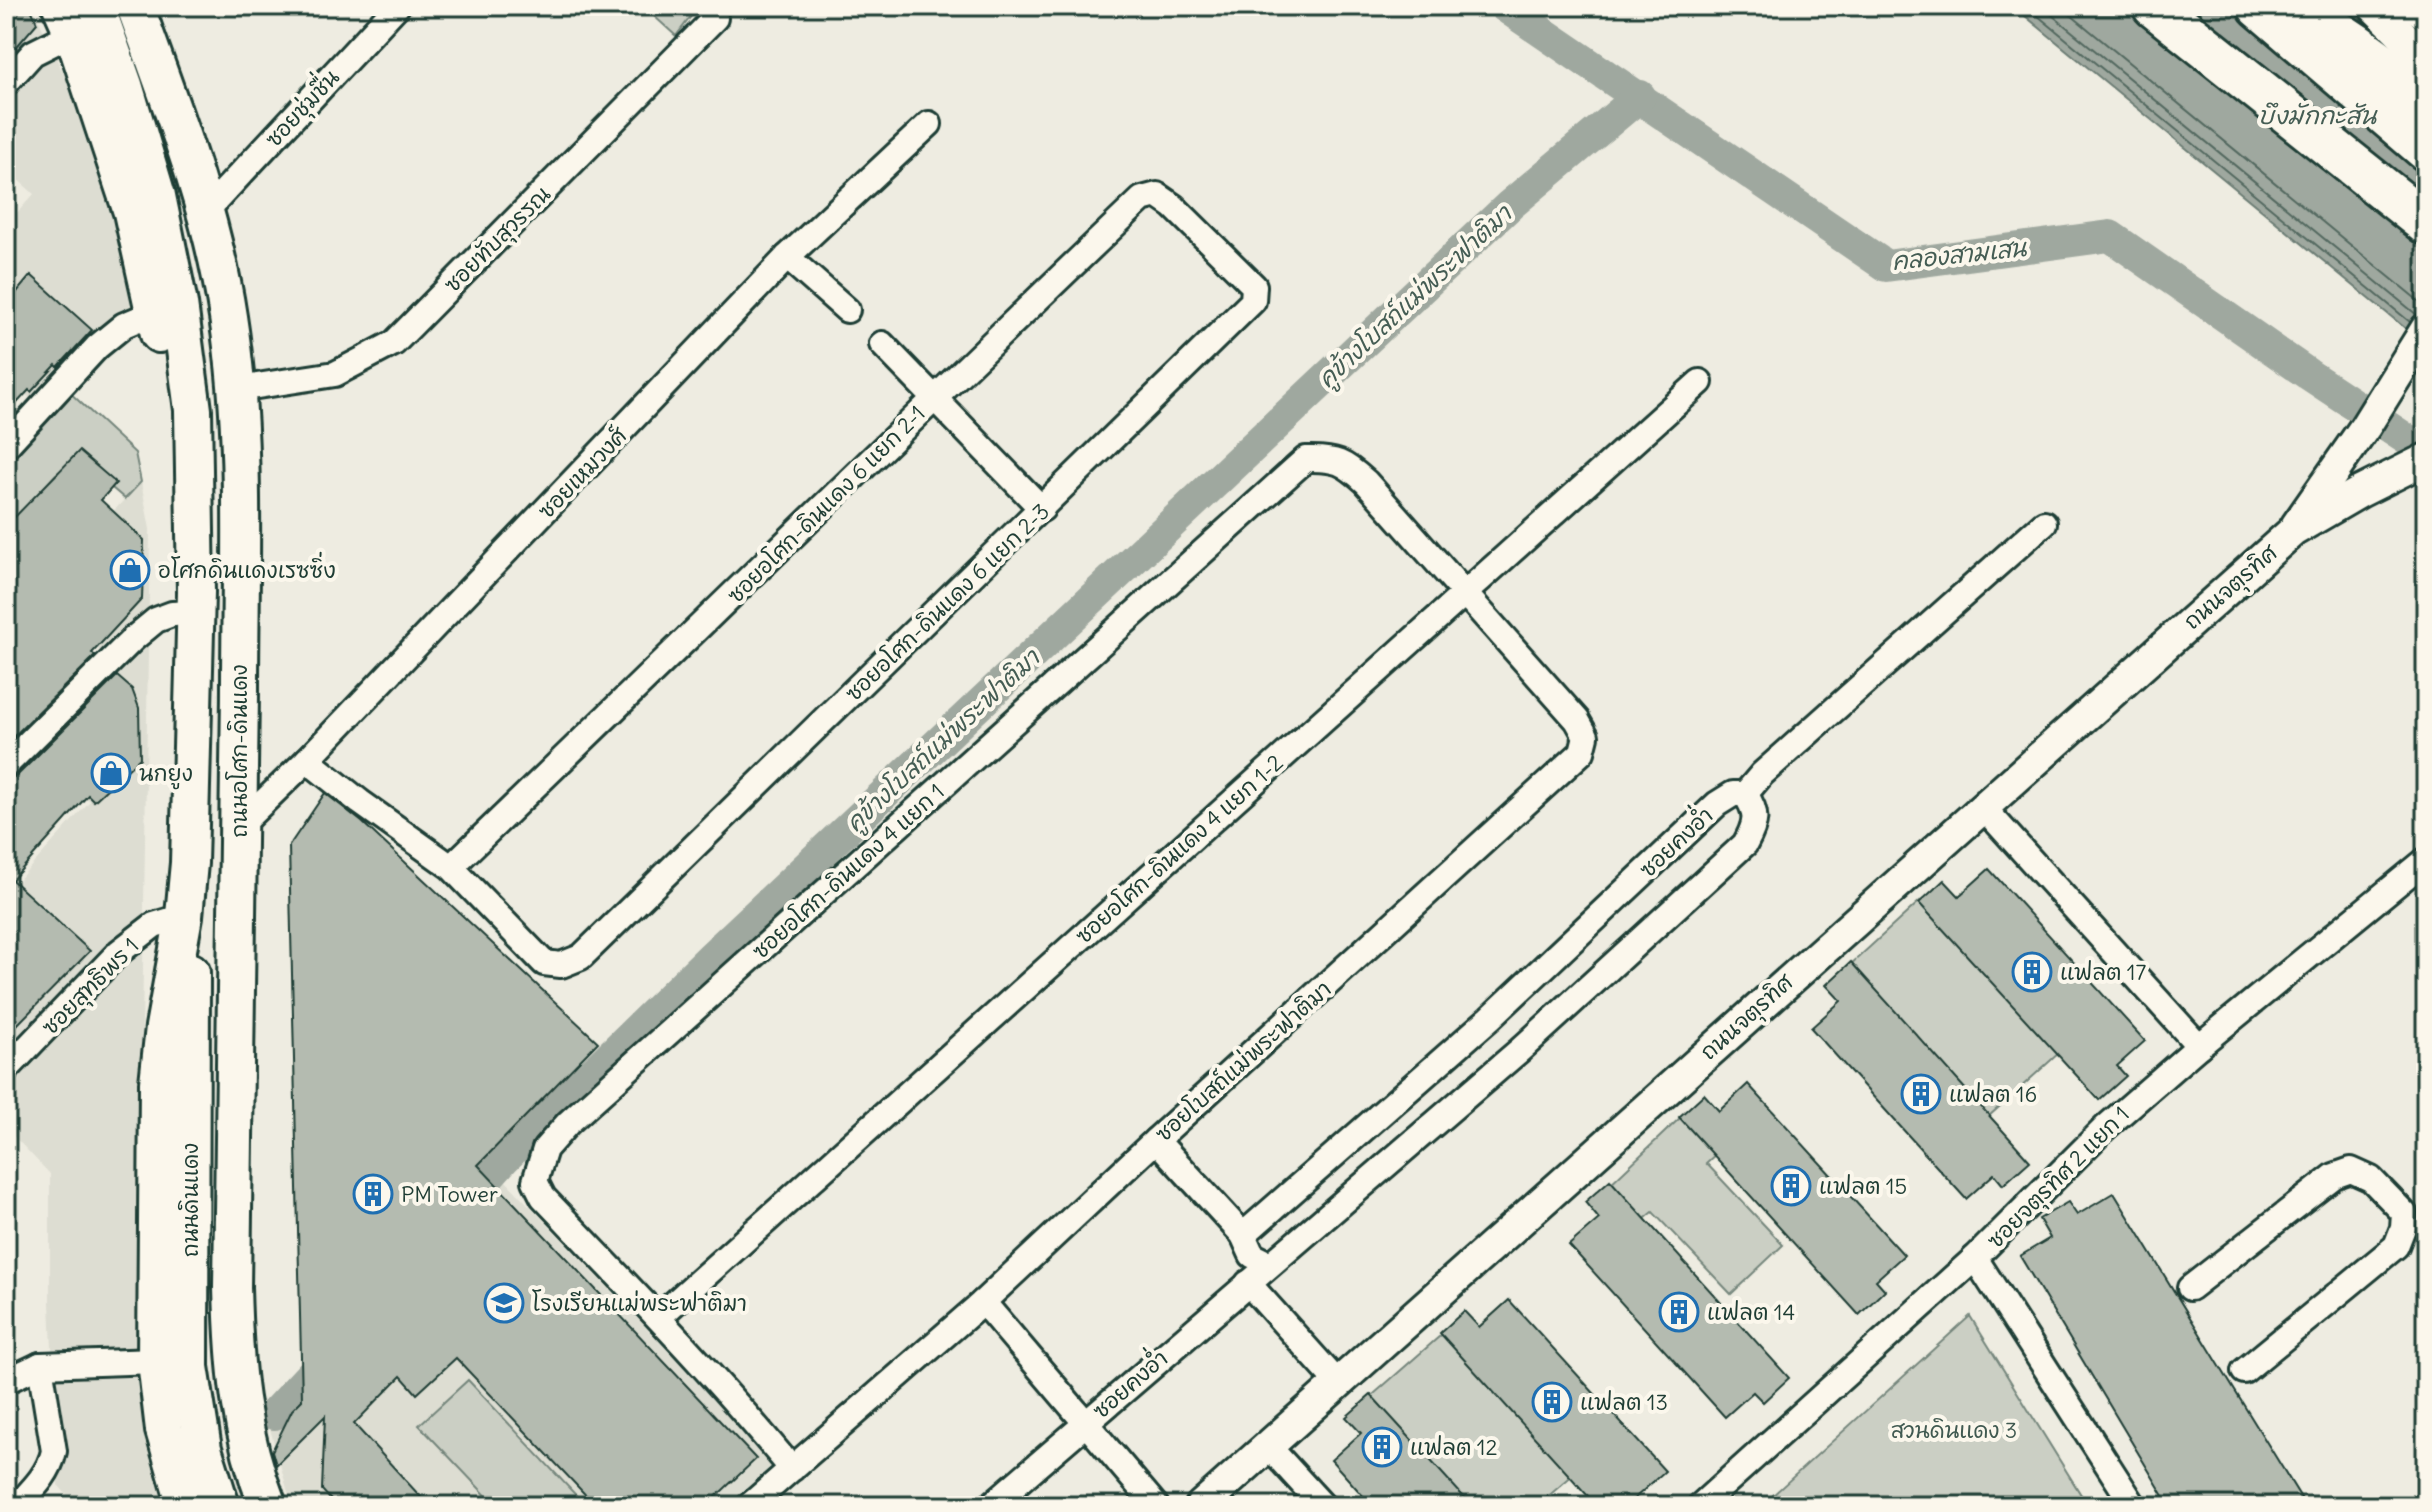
<svg xmlns="http://www.w3.org/2000/svg" width="2432" height="1512" font-family="Delius,'Playpen Sans Thai',sans-serif">
	<rect width="100%" height="100%" fill="#eeece1"/>
	<filter id="ink" filterUnits="userSpaceOnUse"><feTurbulence type="fractalNoise" baseFrequency=".0125" numOctaves="2"/><feDisplacementMap in="SourceGraphic" scale="16" xChannelSelector="R" yChannelSelector="G"/><feConvolveMatrix kernelMatrix="1 2 1 2 8 2 1 2 1" color-interpolation-filters="sRGB"/></filter>
	<g filter="url(#ink)">
		<g fill="#ddddd2">
			<path d="M6 6H32L76 100 128 269 131 309 98 330 33 401 6 376V225L34 194 6 169Z"/>
			<path d="M141 482 150 529 137 1345 150 1421 169 1500 159 1506H77L58 1485 50 1303V1174L6 1128V894L90 801 19 736 100 651 36 593Z"/>
			<path d="M502 1177 775 1463 727 1506H292L270 1429Z"/>
		</g>
		<g fill="#cbcfc4" stroke="#75867c" stroke-width="2">
			<path d="M643 6H697L698 7 676 36Z"/>
			<path d="M67 390 135 453 141 482 125 499 78 459 56 474 15 519 6 511V462Z"/>
			<path d="M1920 901 2059 1053 1989 1116 1850 965Z"/>
			<path d="M1682 1116 1717 1153 1706 1163 1783 1245 1731 1294 1653 1212 1641 1222 1608 1186Z"/>
			<path d="M1970 1316 2088 1506H1761Z"/>
			<path d="M1448 1329 1575 1473 1537 1506H1460L1367 1400Z"/>
			<path d="M468 1380 586 1506H496L419 1425Z"/>
		</g>
		<path fill="#9fa89f" stroke="#6c7d74" stroke-width="2" d="M2013 6H2426V348L2405 328Z"/>
		<g fill="none" stroke-linecap="round" stroke-linejoin="round">
			<g stroke="#52685f" stroke-width="2">
				<path d="M2026 6 2410 322"/>
				<path d="M2041 6 2417 315"/>
				<path d="M2060 6 2426 307"/>
			</g>
			<g stroke="#9fa89f" stroke-width="32">
				<path d="M1504 6 1886 266 2110 236 2308 374 2426 452"/>
				<path d="M461 1207 504 1159 711 957 1510 205 1640 96"/>
				<path d="M274 1414 329 1355"/>
			</g>
		</g>
		<g fill="#b4bbb0" stroke="#1f3d34" stroke-width="2">
			<path d="M6 6H30L37 23 6 59Z"/>
			<path d="M31 275 92 330 58 367 56 365 31 392 29 390 6 415V305Z"/>
			<path d="M79 451 116 483 101 500 144 540 142 599 92 653 95 656 6 744V526Z"/>
			<path d="M117 676 132 689 139 708 140 758 94 801 88 795 12 880 90 951 6 1036V780L17 776Z"/>
			<path d="M325 793 362 822 598 1042 478 1165 756 1459 706 1506H596L456 1358 417 1394 401 1376 354 1424 429 1506H336L322 1490 325 1416 276 1465 272 1451 292 1410 302 1400 289 846Z"/>
			<path d="M1989 869 2145 1041 2117 1066 2126 1076 2099 1100 1919 903 1944 880 1959 896Z"/>
			<path d="M1851 962 2030 1161 2003 1185 1994 1174 1966 1199 1811 1028 1841 1001 1826 985Z"/>
			<path d="M1748 1084 1904 1255 1876 1280 1885 1290 1859 1315 1679 1117 1704 1094 1719 1111Z"/>
			<path d="M1610 1180 1789 1378 1763 1402 1753 1392 1725 1417 1569 1245 1599 1219 1585 1202Z"/>
			<path d="M2114 1193 2235 1391 2306 1506H2170L2020 1256 2050 1238 2039 1219 2068 1202 2077 1215Z"/>
			<path d="M1509 1300 1665 1471 1626 1506H1597L1440 1333 1464 1311 1479 1327Z"/>
			<path d="M1371 1395 1472 1506H1372L1331 1460 1361 1433 1346 1417Z"/>
		</g>
		<g fill="none" stroke-linecap="round" stroke-linejoin="round">
			<defs>
				<g id="minor">
					<path d="M6 83 33 53 73 33"/>
					<path d="M207 210 397 6"/>
					<path d="M787 257 847 310"/>
					<path d="M882 344 1042 509"/>
					<path d="M238 389 335 374 394 343 715 18"/>
					<path d="M6 446 97 347 124 325 155 312"/>
					<path d="M307 760 360 802 451 867 544 963 561 965 581 957 1253 301 1254 286 1173 206 1157 195 1142 199C910 420 682 645 451 867"/>
					<path d="M6 765 133 639 156 620 172 614 195 613"/>
					<path d="M1745 794 1762 774 2044 523"/>
					<path d="M1982 806 2199 1046"/>
					<path d="M239 826 307 760 787 257 929 124"/>
					<path d="M6 1070 119 952 154 925 184 916"/>
					<path d="M1156 1140 1243 1235"/>
					<path d="M1975 1258 2134 1506"/>
					<path d="M1248 1283 1337 1382"/>
					<path d="M2190 1288 2334 1176 2351 1170 2371 1179 2404 1213 2403 1228 2396 1246 2244 1371"/>
					<path d="M983 1302 1156 1506"/>
					<path d="M659 1317 1700 382"/>
					<path d="M6 1381 40 1365 156 1361"/>
					<path d="M1268 1446 1323 1506"/>
					<path d="M17 1506C33 1489 49 1474 54 1451L40 1365"/>
					<path d="M749 1506 983 1302 1156 1140 1582 752 1586 736 1577 720 1366 482C1344 462 1336 458 1306 459L568 1123 545 1149 535 1181 543 1197C628 1286 714 1374 792 1469"/>
					<path d="M990 1506 1520 1050 1745 844C1756 824 1759 814 1745 794H1733L1717 804 1490 1018 1243 1235 1252 1255 1270 1264"/>
					<path d="M1700 1506 1975 1258 2106 1127 2199 1046 2426 860"/>
				</g>
				<g id="tertiary">
					<path d="M2373 6 2426 58"/>
					<path d="M2296 526 2365 427 2426 329"/>
					<path d="M1201 1506 2293 531 2360 492 2426 459"/>
				</g>
				<path id="secondary" d="M2417 6 2426 12"/>
				<g id="primary">
					<path d="M61 6 73 33 132 212 159 334"/>
					<path d="M96 6 124 85 157 196 179 304 193 410 196 592 189 863 184 916 164 1027 158 1083 156 1361 164 1430 186 1506"/>
					<path d="M135 6C172 108 212 210 228 317 247 440 240 565 240 688 239 888 235 1088 232 1287 234 1365 239 1432 268 1506"/>
					<path d="M191 972 190 1367 203 1449 221 1506"/>
				</g>
				<g id="motorway">
					<path d="M2154 6 2426 223"/>
					<path d="M2259 6 2426 149"/>
					<path d="M2298 6 2355 44 2426 96"/>
				</g>
			</defs>
			<use href="#minor" stroke="#1f3d34" stroke-width="30"/>
			<use href="#tertiary" stroke="#1f3d34" stroke-width="36"/>
			<use href="#secondary" stroke="#1f3d34" stroke-width="40"/>
			<use href="#primary" stroke="#1f3d34" stroke-width="42"/>
			<use href="#motorway" stroke="#1f3d34" stroke-width="48"/>
			<use href="#minor" stroke="#fbf7ec" stroke-width="24"/>
			<use href="#tertiary" stroke="#fbf7ec" stroke-width="30"/>
			<use href="#secondary" stroke="#fbf7ec" stroke-width="34"/>
			<use href="#primary" stroke="#fbf7ec" stroke-width="36"/>
			<use href="#motorway" stroke="#fbf7ec" stroke-width="42"/>
		</g>
	</g>
	<defs>
		<symbol id="shop-ring" viewBox="-11 -11 22 22"><circle r="9.5" fill="#fbf7ec" stroke="#1f6fb2" stroke-width="1.5"/><path d="M-5-2.5h2.3a2.7 3.5 0 0 1 5.4 0H5L5.5 6h-11ZM-1.5-2.5h3a1.5 2.3 0 0 0-3 0Z" fill="#1f6fb2"/></symbol>
		<symbol id="building-ring" viewBox="-11 -11 22 22"><circle r="9.5" fill="#fbf7ec" stroke="#1f6fb2" stroke-width="1.5"/><path d="M-4-6H4V6H1V3H-1V6H-4ZM-2.5-4.3h1.7v1.8h-1.7ZM.8-4.3h1.7v1.8H.8ZM-2.5-1h1.7V.8h-1.7ZM.8-1h1.7V.8H.8Z" fill="#1f6fb2"/></symbol>
		<symbol id="school-ring" viewBox="-11 -11 22 22"><circle r="9.5" fill="#fbf7ec" stroke="#1f6fb2" stroke-width="1.5"/><path d="M0-5L7-2L0 1L-7-2ZM-4 1L0 2.5L4 1V4Q0 6-4 4Z" fill="#1f6fb2"/></symbol>
	</defs>
	<g fill-rule="evenodd">
		<use href="#shop-ring" x="108" y="548" width="44" height="44"/>
		<use href="#shop-ring" x="89" y="751" width="44" height="44"/>
		<use href="#building-ring" x="2010" y="950" width="44" height="44"/>
		<use href="#building-ring" x="1899" y="1072" width="44" height="44"/>
		<use href="#building-ring" x="1769" y="1164" width="44" height="44"/>
		<use href="#building-ring" x="351" y="1172" width="44" height="44"/>
		<use href="#school-ring" x="482" y="1281" width="44" height="44"/>
		<use href="#building-ring" x="1657" y="1290" width="44" height="44"/>
		<use href="#building-ring" x="1530" y="1380" width="44" height="44"/>
		<use href="#building-ring" x="1360" y="1425" width="44" height="44"/>
	</g>
	<g text-anchor="middle" dominant-baseline="central" stroke-width="8" stroke-linejoin="round" paint-order="stroke">
		<g font-size="22" fill="#1f3d34" stroke="#fbf7ec">
			<text transform="translate(302 108) rotate(-47)">ซอยชุ่มชื่น</text>
			<text transform="translate(497 239) rotate(-45)">ซอยทับสุวรรณ</text>
			<text transform="translate(582 473) rotate(-46)">ซอยเหมวงศ์</text>
			<text transform="translate(826 504) rotate(-45)">ซอยอโศก-ดินแดง 6 แยก 2-1</text>
			<text transform="translate(2230 587) rotate(-41)">ถนนจตุรทิศ</text>
			<text transform="translate(947 602) rotate(-44)">ซอยอโศก-ดินแดง 6 แยก 2-3</text>
			<text transform="translate(239 751) rotate(-90)">ถนนอโศก-ดินแดง</text>
			<text transform="translate(1676 842) rotate(-43)">ซอยคงอ่ำ</text>
			<text transform="translate(1179 849) rotate(-42)">ซอยอโศก-ดินแดง 4 แยก 1-2</text>
			<text transform="translate(848 871) rotate(-42)">ซอยอโศก-ดินแดง 4 แยก 1</text>
			<text transform="translate(90 986) rotate(-45)">ซอยสุทธิพร 1</text>
			<text transform="translate(1746 1017) rotate(-42)">ถนนจตุรทิศ</text>
			<text transform="translate(1243 1061) rotate(-42)">ซอยโบสถ์แม่พระฟาติมา</text>
			<text transform="translate(2058 1177) rotate(-45)">ซอยจตุรทิศ 2 แยก 1</text>
			<text transform="translate(190 1200) rotate(-90)">ถนนดินแดง</text>
			<text transform="translate(1130 1384) rotate(-41)">ซอยคงอ่ำ</text>
		</g>
		<g font-size="22" fill="#1f3d34" stroke="#fbf7ec" text-anchor="start">
			<text x="158" y="570">อโศกดินแดงเรซซิ่ง</text>
			<text x="139" y="773">นกยูง</text>
			<text x="2060" y="972">แฟลต 17</text>
			<text x="1949" y="1094">แฟลต 16</text>
			<text x="1819" y="1186">แฟลต 15</text>
			<text x="401" y="1194">PM Tower</text>
			<text x="532" y="1303">โรงเรียนแม่พระฟาติมา</text>
			<text x="1707" y="1312">แฟลต 14</text>
			<text x="1580" y="1402">แฟลต 13</text>
			<text x="1410" y="1447">แฟลต 12</text>
		</g>
		<g font-size="22" fill="#415a51" stroke="#fbf7ec">
			<text x="1954" y="1430">สวนดินแดง 3</text>
		</g>
		<g font-size="24" font-style="italic" fill="#455d54" stroke="#fbf7ec">
			<text x="2317" y="115">บึงมักกะสัน</text>
			<text transform="translate(1959 254) rotate(-6)">คลองสามเสน</text>
			<text transform="translate(1414 296) rotate(-43)">คูข้างโบสถ์แม่พระฟาติมา</text>
			<text transform="translate(942 740) rotate(-43)">คูข้างโบสถ์แม่พระฟาติมา</text>
		</g>
	</g>
	<rect width="2432" height="1512" fill="none" stroke="#fbf7ec" stroke-width="32"/>
	<rect x="16" y="16" width="2400" height="1480" fill="none" stroke="#1f3d34" stroke-width="3" filter="url(#ink)"/>
</svg>
